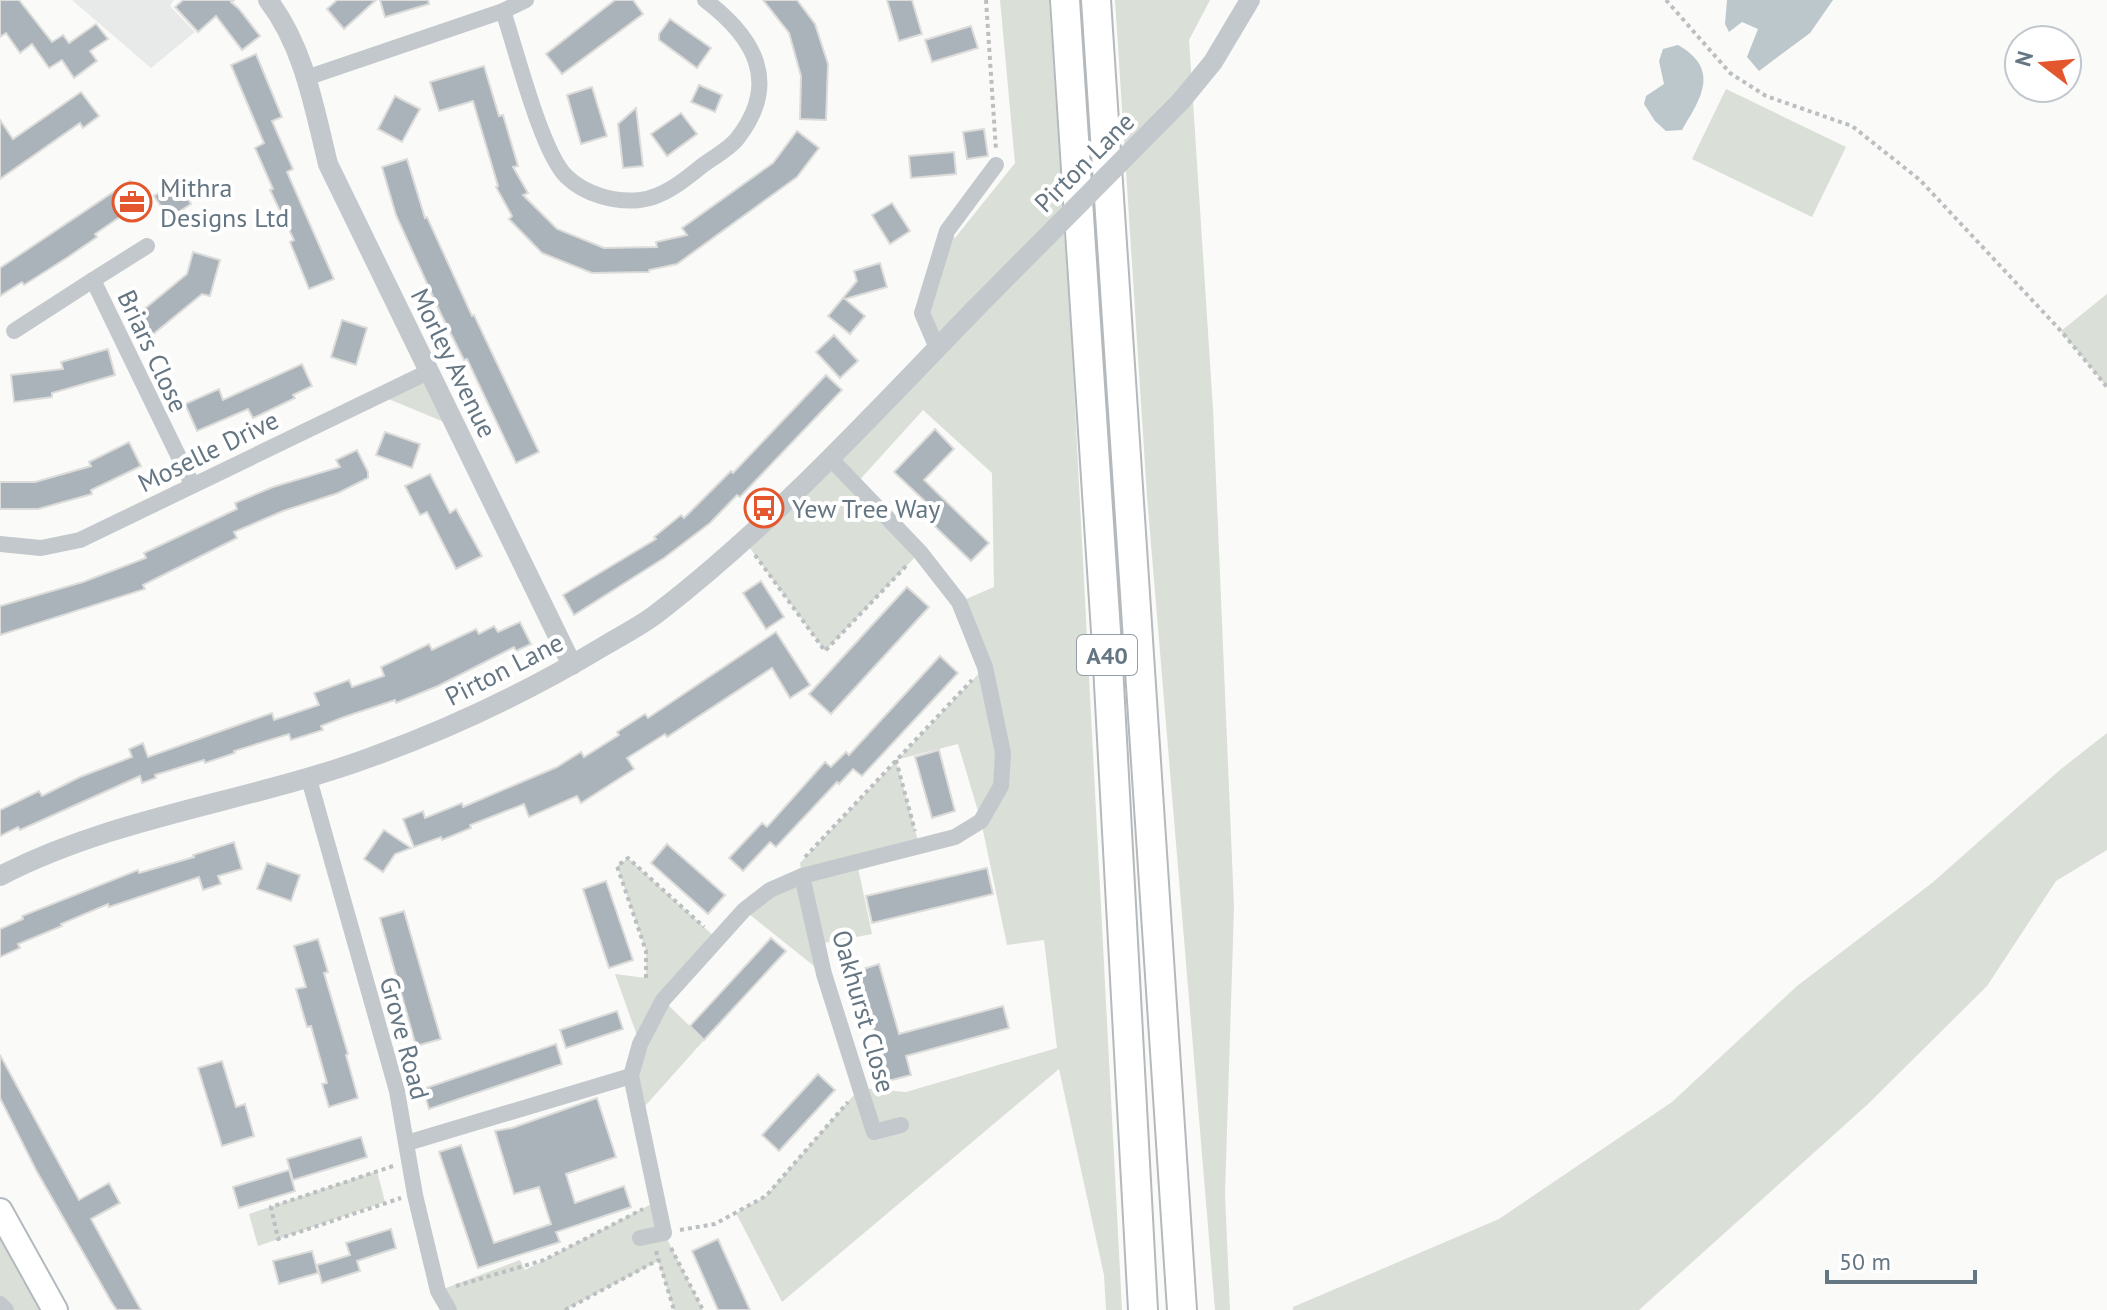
<svg xmlns="http://www.w3.org/2000/svg" width="2107" height="1310" font-family="'PT Sans',sans-serif">
	<rect width="100%" height="100%" fill="#fafaf8"/>
	<path fill="#e8e9e9" d="M72 0H174L170 6 195 32 151 68Z"/>
	<g fill="#dadfd7">
		<path d="M1000 0H1049L1072 350 1122 1310H1106L1104 1275 1059 1069 782 1302 736 1213 766 1196 860 1088 906 1092 1057 1048 1044 940 1007 945 981 821 958 744 896 760 920 848 857 863 872 934 818 944 824 974 744 910 802 877 800 863 985 667 959 602 994 587 992 473 923 410 856 484 920 552 825 651 744 540 937 348 922 313 947 231 955 238 1015 163Z"/>
		<path d="M1115 0H1210L1189 40 1213 409 1234 907 1225 1194 1230 1310H1215L1147 496Z"/>
		<path d="M1726 89 1846 147 1812 217 1692 159Z"/>
		<path d="M2107 294V387L2061 331Z"/>
		<path d="M430 371 456 427 379 395Z"/>
		<path d="M2107 733V850L2056 881 1987 986 1868 1104 1639 1310H1293V1307L1499 1219 1672 1102 1797 986 1932 883 2061 769Z"/>
		<path d="M628 858 716 938 663 1000 704 1040 638 1114 640 1044 615 974 646 978V951L617 866Z"/>
		<path d="M377 1171 385 1202 258 1246 249 1214Z"/>
		<path d="M657 1201 664 1233 703 1310H674L658 1261 565 1310H449L438 1291 520 1260 525 1270Z"/>
		<path d="M0 1211 55 1310H6L0 1304Z"/>
	</g>
	<g fill="#bbc7cb">
		<path d="M1727 0H1833L1810 33 1759 71 1747 57 1758 29 1742 22 1729 32 1725 24Z"/>
		<path d="M1678 45C1720 69 1702 97 1682 130L1666 131 1655 121 1644 104 1646 96 1664 84 1659 61 1663 49Z"/>
	</g>
	<g fill="#aab3b9" stroke="#dcdcda" stroke-width="2">
		<path d="M0 0H19L52 42 63 35 69 43 96 24 108 39 90 51 97 61 74 78 62 60 49 68 32 44 20 53 6 33 0 37Z"/>
		<path d="M183 0H234L231 2 239 9 260 36 242 50 216 16 198 32 175 7Z"/>
		<path d="M337 0H376L344 29 327 9Z"/>
		<path d="M380 0H428L429 4 385 17Z"/>
		<path d="M615 0H633L643 14 562 74 546 54Z"/>
		<path d="M763 0H797L815 24 828 64 826 120 800 119 801 76 789 33Z"/>
		<path d="M887 0H912L922 34 899 41Z"/>
		<path d="M670 19 711 48 697 68 659 40V34Z"/>
		<path d="M971 26 978 48 932 62 925 40Z"/>
		<path d="M256 54 282 117 272 121 293 169 287 172 334 279 309 289 290 242 294 240 270 190 273 189 255 148 264 143 231 65Z"/>
		<path d="M484 66 499 116 503 115 518 166 513 167 528 193 523 195 557 229 604 248 657 247 656 242 687 235 682 228 773 163 797 131 819 148 797 177 677 264 649 270V272L592 273 542 253 509 219 512 216 496 187 498 186 473 101 439 111 430 82Z"/>
		<path d="M699 85 722 95 715 112 691 102Z"/>
		<path d="M592 87 607 136 581 144 567 95Z"/>
		<path d="M81 92 99 116 83 128 80 123 0 179V120L13 139Z"/>
		<path d="M395 96 420 109 402 142 378 129Z"/>
		<path d="M636 108 643 166 623 168 618 124Z"/>
		<path d="M681 113 697 134 667 156 651 134Z"/>
		<path d="M984 129 988 156 967 159 963 132Z"/>
		<path d="M954 152 956 174 911 178 909 156Z"/>
		<path d="M407 159 425 218 427 217 472 316 474 315 539 452 516 463 467 359 464 360 440 312 396 215 382 167Z"/>
		<path d="M130 181 143 201 95 234 97 237 68 257 24 285 22 282 0 296V268Z"/>
		<path d="M176 181 191 204 169 218 154 196Z"/>
		<path d="M892 203 910 231 890 244 872 215Z"/>
		<path d="M193 252 220 260 210 296 202 294 152 335 136 316 187 274Z"/>
		<path d="M880 263 887 287 845 299 865 316 850 334 828 316 857 281 854 271Z"/>
		<path d="M342 320 367 328 356 365 331 357Z"/>
		<path d="M834 335 858 361 840 378 816 352Z"/>
		<path d="M108 349 115 375 52 393V397L14 402 11 375 63 369 61 362Z"/>
		<path d="M302 364 312 386 293 395 295 398 253 418 248 409 197 431 185 404 219 389 223 400Z"/>
		<path d="M826 375 842 390 740 497 737 495 710 523 664 558 574 615 563 595 656 539 654 537 681 515 684 518 731 471 733 473Z"/>
		<path d="M935 429 954 449 924 480 989 543 971 561 921 513 929 505 894 472Z"/>
		<path d="M385 432 420 444 412 468 376 455Z"/>
		<path d="M129 442 141 466 91 490 92 494 38 509H0V482H35L91 466 89 462Z"/>
		<path d="M357 450 368 472V478L338 493 283 511 234 532 237 538 143 585 145 589 0 635V606L83 582 146 558 144 553 237 509 235 503 273 487 340 467 336 460Z"/>
		<path d="M430 474 450 513 456 509 482 556 456 569 427 512 420 515 405 486Z"/>
		<path d="M761 581 784 617 766 629 743 593Z"/>
		<path d="M907 587 929 607 831 714 809 694Z"/>
		<path d="M520 622 531 644 516 651 514 647 438 686 396 703 395 700 344 717 321 726 323 730 291 740 289 734 234 751 235 753 205 763 204 760 155 775 156 778 142 783 140 776 20 830 18 827 0 836V810L39 791 42 796 80 777 132 757 129 749 143 743 148 757 272 713 274 720 319 705 314 693 349 680 352 687 384 676 381 667 429 644 432 650 476 629 479 634 494 626 498 632Z"/>
		<path d="M776 632 810 685 790 698 772 668 667 737 665 734 627 758 634 769 581 803 577 796 529 817 524 804 470 825 471 828 442 840 441 837 414 847 403 819 423 811 425 818 462 803 463 807 557 767 581 752 584 757 619 735 617 732 645 714 648 718Z"/>
		<path d="M940 656 958 673 862 776 853 769 839 784 837 782 776 847 770 842 743 871 729 858 762 823 767 827 825 762 831 767 846 752 849 755Z"/>
		<path d="M939 750 955 811 932 818 915 757Z"/>
		<path d="M384 830 411 848 395 854 383 872 364 859Z"/>
		<path d="M234 842 242 869 218 876 221 884 203 890 199 877 109 907 108 904 61 924 62 926 18 944 20 948 0 957V929L23 919 22 916 138 870 139 873 194 857 193 855Z"/>
		<path d="M667 844 725 895 708 914 651 863Z"/>
		<path d="M267 863 300 875 291 901 257 889Z"/>
		<path d="M987 868 993 894 872 923 866 896Z"/>
		<path d="M606 881 633 960 609 968 583 889Z"/>
		<path d="M404 911 441 1039 416 1046 380 918Z"/>
		<path d="M771 938 786 951 704 1040 690 1026Z"/>
		<path d="M318 939 328 972 324 973 348 1054 346 1055 358 1098 329 1107 322 1084 327 1083 311 1026 307 1027 296 989 306 987 294 946Z"/>
		<path d="M879 964 899 1034 1003 1006 1009 1028 906 1056 911 1075 888 1081 857 971Z"/>
		<path d="M617 1011 623 1029 566 1048 560 1030Z"/>
		<path d="M556 1044 562 1064 429 1109 423 1089Z"/>
		<path d="M0 1055 79 1200 109 1183 120 1203 91 1219 141 1310H117L112 1303 36 1170 0 1098Z"/>
		<path d="M222 1061 236 1107 245 1104 254 1136 222 1146 198 1068Z"/>
		<path d="M818 1074 835 1090 779 1151 762 1135Z"/>
		<path d="M597 1098 616 1157 566 1174 575 1203 624 1186 631 1207 556 1232 560 1242 478 1268 439 1152 461 1145 494 1243 551 1224 539 1187 514 1194 495 1131 512 1128Z"/>
		<path d="M361 1137 367 1157 293 1180 287 1159Z"/>
		<path d="M289 1170 295 1191 239 1208 233 1187Z"/>
		<path d="M391 1229 396 1248 357 1261 360 1271 322 1283 317 1265 350 1255 346 1243Z"/>
		<path d="M718 1239 750 1310H718L692 1251Z"/>
		<path d="M312 1251 318 1273 279 1284 273 1261Z"/>
	</g>
	<g fill="none" stroke-linecap="round" stroke-linejoin="round">
		<defs>
			<path id="secondary" d="M0 1211 55 1310"/>
			<g id="trunk">
				<path d="M1065 0 1107 647 1143 1310"/>
				<path d="M1096 0 1182 1310"/>
			</g>
		</defs>
		<use href="#secondary" stroke="#b3babf" stroke-width="28"/>
		<use href="#trunk" stroke="#b4b9bd" stroke-width="32"/>
		<g stroke="#bbbfc2" stroke-width="4" stroke-dasharray="4 4" stroke-linecap="butt">
			<path d="M986 0 996 150"/>
			<path d="M1666 0 1730 73 1766 96 1852 126 1920 180 2061 331 2107 387"/>
			<path d="M755 555 825 651 908 564"/>
			<path d="M896 760 915 831"/>
			<path d="M805 857 972 680"/>
			<path d="M646 978V951L617 866 628 858 704 927"/>
			<path d="M393 1166 271 1207 278 1239 401 1198"/>
			<path d="M680 1230 715 1224 766 1196 848 1102"/>
			<path d="M671 1248 703 1310"/>
			<path d="M656 1251 674 1310"/>
			<path d="M456 1286 544 1260 643 1209"/>
			<path d="M565 1310 658 1260"/>
		</g>
		<g stroke="#c3c8cc" stroke-width="16">
			<path d="M503 11C516 49 541 151 566 176 584 194 615 203 640 200 663 198 686 179 703 165 714 157 729 149 737 139 781 83 755 38 705 0"/>
			<path d="M306 78 503 11 526 0"/>
			<path d="M93 280 147 246"/>
			<path d="M14 331 93 280 192 484"/>
			<path d="M937 348 922 313 947 231 996 165"/>
			<path d="M0 544 41 548 80 540 430 371"/>
			<path d="M309 779 397 1091 415 1195 438 1291 449 1310"/>
			<path d="M802 876 824 974 874 1132 901 1125"/>
			<path d="M407 1143 631 1076"/>
			<path d="M640 1238 664 1233 631 1076 640 1044 663 1000 744 910 770 890 802 876 955 837 981 821 1001 786 1003 753 985 667 959 602 920 552 830 458"/>
			<path d="M0 1304 6 1310"/>
		</g>
		<g stroke="#c3c8cc" stroke-width="20">
			<path d="M268 0C304 47 314 107 328 164L572 665"/>
			<path d="M1181 101 1213 62 1250 0"/>
			<path d="M0 876C118 815 251 802 374 756 454 727 531 690 604 646 622 635 643 625 660 611 775 522 874 413 975 309"/>
		</g>
		<use href="#secondary" stroke="#fff" stroke-width="24"/>
		<use href="#trunk" stroke="#fff" stroke-width="28"/>
		<path stroke="#c3c8cc" stroke-width="20" d="M975 309 1181 101"/>
	</g>
	<defs>
		<symbol id="office-ring" viewBox="-11 -11 22 22"><circle r="9.5" fill="#fff" stroke="#e4572e" stroke-width="1.5"/><path d="M-6-3h4V-5.5h4V-3h4V5H-6ZM-1-4.5V-3h2v-1.5ZM-6 0V1H6V0Z" fill="#e4572e"/></symbol>
		<symbol id="bus-ring" viewBox="-11 -11 22 22"><circle r="9.5" fill="#fff" stroke="#e4572e" stroke-width="1.5"/><path d="M-5-6H5V4H4V6H2V4H-2V6H-4V4H-5ZM-3.5-4V0h7V-4ZM-3.5 1.2v1.5H-2V1.2ZM2 1.2v1.5H3.5V1.2Z" fill="#e4572e"/></symbol>
	</defs>
	<g fill-rule="evenodd">
		<use href="#office-ring" x="110" y="180" width="44" height="44"/>
		<use href="#bus-ring" x="742" y="486" width="44" height="44"/>
	</g>
	<g text-anchor="middle" dominant-baseline="central" stroke-width="8" stroke-linejoin="round" paint-order="stroke">
		<rect fill="#fff" stroke="#939fa8" stroke-width="2" x="1077" y="635" width="60" height="40" rx="6"/>
		<g font-size="24" font-weight="bold" fill="#657683">
			<text x="1107" y="655">A40</text>
		</g>
		<g font-size="26" fill="#657683" stroke="#fff">
			<text transform="translate(1084 162) rotate(-45)">Pirton Lane</text>
			<text transform="translate(153 351) rotate(65)">Briars Close</text>
			<text transform="translate(454 363) rotate(64)">Morley Avenue</text>
			<text transform="translate(208 451) rotate(-26)">Moselle Drive</text>
			<text transform="translate(504 669) rotate(-27)">Pirton Lane</text>
			<text transform="translate(864 1011) rotate(74)">Oakhurst Close</text>
			<text transform="translate(405 1038) rotate(75)">Grove Road</text>
		</g>
		<g font-size="26" fill="#657683" stroke="#fff" text-anchor="start">
			<text x="160" y="187">Mithra<tspan x="160" dy="30">Designs Ltd</tspan></text>
			<text x="792" y="508">Yew Tree Way</text>
		</g>
	</g>
	<g transform="translate(2043 64) rotate(286)"><circle r="38" fill="#ffffff" stroke="#c1c8cd" stroke-width="2"/>
	<path d="M0-6L14 30L0 20L-14 30Z" fill="#e4572e"/>
	<text y="-12" font-size="22" font-weight="bold" text-anchor="middle" fill="#657683">N</text>
	</g>
	<path d="M1827 1270v12h148v-12" fill="none" stroke="#657683" stroke-width="4"/>
	<text x="1839" y="1270" font-size="24" fill="#657683" stroke="#ffffff" stroke-width="6" paint-order="stroke">50 m</text>
</svg>
